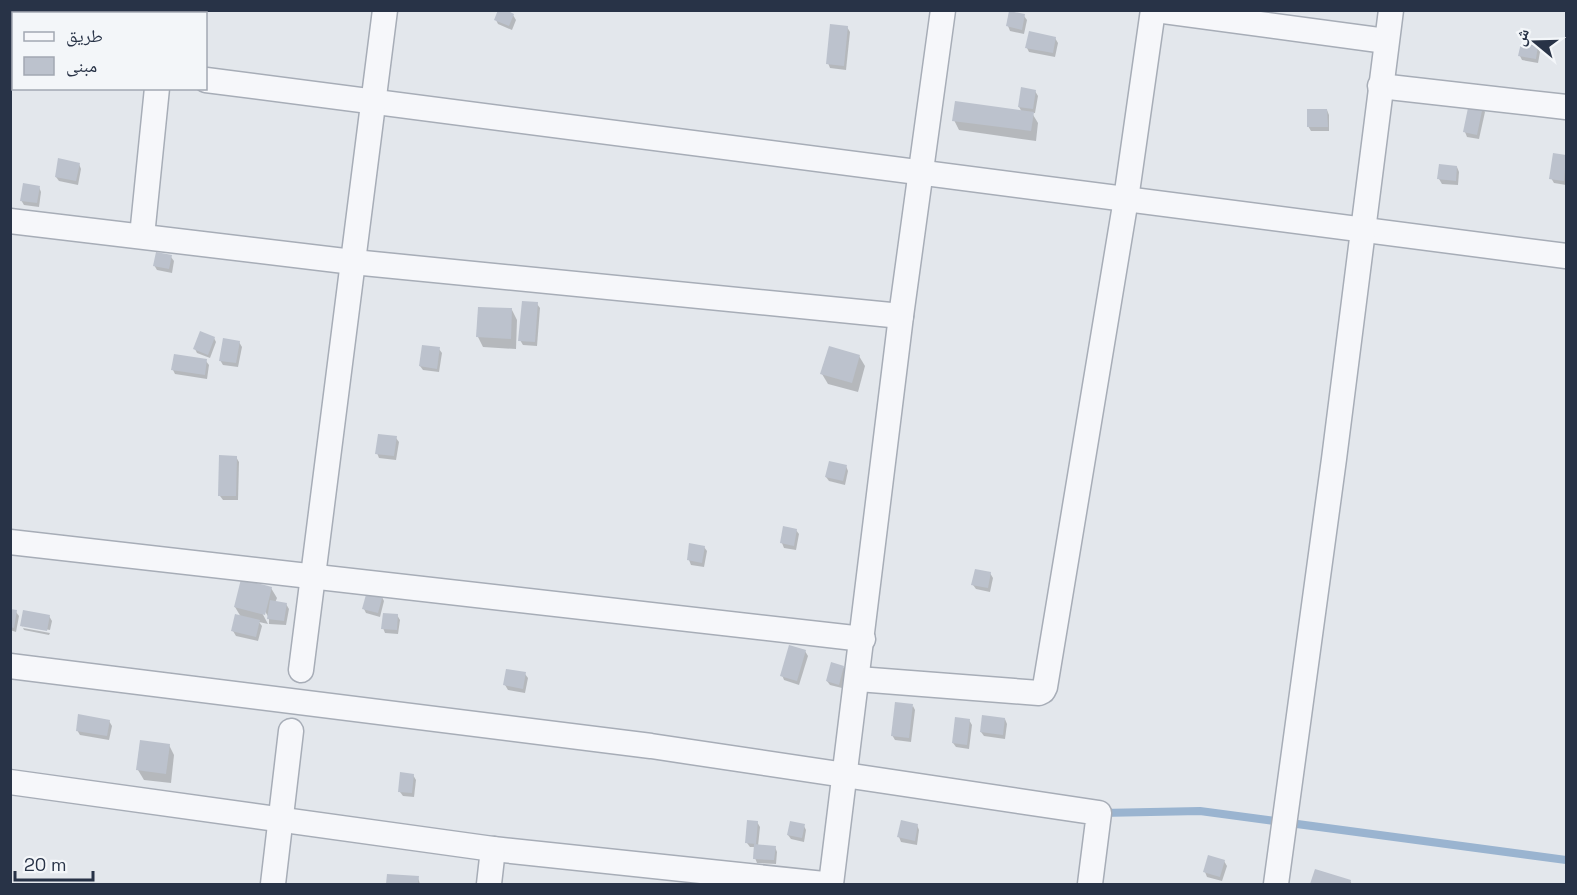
<svg xmlns="http://www.w3.org/2000/svg" width="1577" height="895" font-family="'Space Grotesk','Noto Naskh Arabic',sans-serif">
	<rect width="100%" height="100%" fill="#e3e7ec"/>
	<g fill="#0003">
		<path d="M513 15 516 20 512 30 498 24 496 20Z"/>
		<path d="M1024 16 1027 20 1024 34 1010 31 1008 26Z"/>
		<path d="M847 27 850 32 846 70 830 68 828 63Z"/>
		<path d="M1055 38 1058 43 1055 57 1029 52 1027 48Z"/>
		<path d="M1537 47 1540 52 1538 63 1522 60 1520 56Z"/>
		<path d="M1035 91 1038 96 1035 113H1032L1038 123 1036 141 959 130 954 120 1022 112 1019 107Z"/>
		<path d="M1482 107 1485 112 1479 139 1467 137 1465 132Z"/>
		<path d="M1327 110 1329 115V131H1311L1308 126Z"/>
		<path d="M1554 154 1566 156V185L1554 183 1551 178Z"/>
		<path d="M79 164 81 169 78 185 59 181 56 177Z"/>
		<path d="M1457 167 1459 172 1458 185 1442 184 1439 179Z"/>
		<path d="M39 187 41 192 39 207 24 205 21 200Z"/>
		<path d="M171 257 174 261 172 273 157 270 154 265Z"/>
		<path d="M537 304 540 308 537 346 523 345 520 340Z"/>
		<path d="M479 308 512 310 517 320 516 349 483 347 478 337Z"/>
		<path d="M214 338 216 342 210 358 197 353 195 349Z"/>
		<path d="M239 342 242 347 238 367 223 365 220 360Z"/>
		<path d="M439 349 442 353 439 372 423 370 420 366Z"/>
		<path d="M859 356 865 366 858 392 828 384 822 374Z"/>
		<path d="M206 361 209 365 207 379 175 374 173 370Z"/>
		<path d="M396 438 399 442 396 460 379 458 377 453Z"/>
		<path d="M236 457 239 462 238 500H223L220 496Z"/>
		<path d="M846 466 848 471 845 485 829 481 826 477Z"/>
		<path d="M796 530 799 534 796 550 784 548 782 543Z"/>
		<path d="M704 547 707 551 704 567 691 565 689 560Z"/>
		<path d="M990 573 993 578 990 592 976 589 973 585Z"/>
		<path d="M271 588 277 598 275 603 286 604 289 609 286 625 269 624V618L263 608 260 609 268 624 259 622 262 626 258 641 236 636 233 631 241 617 235 607Z"/>
		<path d="M382 597 384 601 380 617 366 613 364 609Z"/>
		<path d="M10 610 16 612 19 616 16 632 10 630Z"/>
		<path d="M24 612 49 616 52 621 50 630 23 625V627L22 625Z"/>
		<path d="M397 615 400 620 398 634 385 633 383 628Z"/>
		<path d="M23 628 50 633 49 635 24 630Z"/>
		<path d="M805 651 808 656 799 685 784 680 782 675Z"/>
		<path d="M844 667 846 672 842 688 830 685 827 681Z"/>
		<path d="M525 674 528 678 525 693 508 690 505 685Z"/>
		<path d="M913 706 915 710 911 742 895 740 892 735Z"/>
		<path d="M1005 719 1007 724 1005 739 984 736 981 732Z"/>
		<path d="M969 720 972 725 969 749 956 747 953 743Z"/>
		<path d="M109 721 112 726 109 740 80 735 77 730Z"/>
		<path d="M169 745 174 755 171 783 144 780 138 770Z"/>
		<path d="M413 775 416 780 414 797 403 796 400 792Z"/>
		<path d="M757 822 760 827 758 846 775 847 777 852 776 864 757 863 755 858V847H750L747 843Z"/>
		<path d="M917 825 919 830 917 845 901 842 899 837Z"/>
		<path d="M804 826 806 830 804 842 791 839 788 835Z"/>
		<path d="M1224 861 1227 866 1222 881 1207 877 1205 872Z"/>
		<path d="M1316 870 1350 881 1352 884H1312Z"/>
		<path d="M388 876 418 878 420 884H388Z"/>
	</g>
	<g fill="none" stroke-linecap="round" stroke-linejoin="round">
		<path stroke="#9ab4d0" stroke-width="8" d="M1101 813 1200 811 1566 860"/>
	</g>
	<g fill="#bcc2cd">
		<path d="M498 10H506L514 14 509 26 494 20Z"/>
		<path d="M1009 11 1025 14 1022 30 1006 26Z"/>
		<path d="M830 24 848 26 844 66 826 64Z"/>
		<path d="M1029 31 1056 37 1053 53 1025 48Z"/>
		<path d="M1521 43 1538 46 1536 59 1518 56Z"/>
		<path d="M1021 87 1036 90 1033 109 1018 107Z"/>
		<path d="M955 101 1034 112 1031 131 952 121Z"/>
		<path d="M1469 103 1483 106 1477 135 1463 132Z"/>
		<path d="M1307 109H1327L1328 127H1307Z"/>
		<path d="M1553 153 1566 155 1564 181 1549 179Z"/>
		<path d="M58 158 80 163 76 181 55 177Z"/>
		<path d="M1439 164 1457 166 1456 181 1437 179Z"/>
		<path d="M23 183 40 186 37 203 20 201Z"/>
		<path d="M156 252 172 255 169 269 153 266Z"/>
		<path d="M522 301 538 302 535 342 518 341Z"/>
		<path d="M478 307 512 308 511 339 476 337Z"/>
		<path d="M200 331 215 337 208 355 193 349Z"/>
		<path d="M223 338 240 341 236 363 219 361Z"/>
		<path d="M422 345 440 347 437 369 419 366Z"/>
		<path d="M829 346 860 355 852 383 820 374Z"/>
		<path d="M174 354 207 359 205 375 171 370Z"/>
		<path d="M378 434 397 436 394 456 375 454Z"/>
		<path d="M219 455 237 456 236 496H218Z"/>
		<path d="M829 461 847 465 843 481 825 477Z"/>
		<path d="M783 526 797 529 794 546 780 543Z"/>
		<path d="M689 543 705 546 702 563 687 560Z"/>
		<path d="M975 569 991 572 988 588 971 585Z"/>
		<path d="M241 579 272 587 265 615 234 607Z"/>
		<path d="M367 591 383 595 378 613 362 609Z"/>
		<path d="M270 600 287 603 284 621 267 619Z"/>
		<path d="M10 609 17 610 14 628 10 627Z"/>
		<path d="M23 610 50 615 47 631 20 626Z"/>
		<path d="M383 613 398 614 397 630 381 629Z"/>
		<path d="M235 614 260 620 256 637 231 631Z"/>
		<path d="M789 645 806 650 797 681 780 676Z"/>
		<path d="M831 662 844 666 839 685 826 681Z"/>
		<path d="M506 669 526 672 523 689 503 685Z"/>
		<path d="M895 702 913 704 909 738 891 736Z"/>
		<path d="M78 714 110 720 107 736 76 731Z"/>
		<path d="M982 715 1005 718 1003 735 980 732Z"/>
		<path d="M955 717 970 719 967 745 952 743Z"/>
		<path d="M140 740 170 744 166 774 136 770Z"/>
		<path d="M400 772 414 774 412 793 398 792Z"/>
		<path d="M747 820 758 821 756 844 745 843Z"/>
		<path d="M901 820 918 824 915 841 897 837Z"/>
		<path d="M790 821 805 824 802 838 787 835Z"/>
		<path d="M754 844 776 846 774 860 753 859Z"/>
		<path d="M1208 855 1225 860 1220 877 1203 872Z"/>
		<path d="M1315 869 1351 880 1350 884H1310Z"/>
		<path d="M387 874 419 876 418 884H386Z"/>
	</g>
	<g fill="none" stroke-linecap="round" stroke-linejoin="round">
		<defs>
			<g id="minor">
				<path d="M1156 10 1386 41"/>
				<path d="M164 14V10"/>
				<path d="M10 60H14"/>
				<path d="M206 80 1566 256"/>
				<path d="M1380 86 1566 107"/>
				<path d="M10 221 353 262 901 316"/>
				<path d="M142 236 157 88"/>
				<path d="M10 542 863 639"/>
				<path d="M10 666 651 746 1099 813 1090 884"/>
				<path d="M301 670 385 10"/>
				<path d="M858 679 1039 693 1043 691 1045 687 1126 199 1153 10"/>
				<path d="M10 782 493 849 824 884"/>
				<path d="M273 884 291 731"/>
				<path d="M489 884 493 849"/>
				<path d="M831 884 901 316 943 10"/>
				<path d="M1276 884 1334 459 1391 10"/>
			</g>
		</defs>
		<use href="#minor" stroke="#a7adb7" stroke-width="27"/>
		<use href="#minor" stroke="#f6f7fa" stroke-width="24"/>
	</g>
	<rect width="1577" height="895" fill="none" stroke="#283347" stroke-width="24"/>
	<rect x="12" y="12" width="195" height="78" fill="#f3f6f9" stroke="#a2a8b2" stroke-width="1.5"/>
	<rect x="24" y="32" width="30" height="9" fill="#f6f7fa" stroke="#a2a8b2" stroke-width="1.5"/>
	<text x="66" y="42" font-size="18" fill="#283347">طريق</text>
	<rect x="24" y="57" width="30" height="18" fill="#bcc2cd" stroke="#a2a8b2" stroke-width="1.5"/>
	<text x="66" y="72" font-size="18" fill="#283347">مبنى</text>
	<g transform="translate(1535 42) rotate(289)" stroke="#f3f6f9" stroke-width="4.5" paint-order="stroke">
	<path d="M0-4.5L10 22L0 15L-10 22Z" fill="#283347"/>
	<text y="-9" font-size="16" font-weight="bold" text-anchor="middle" fill="#283347">ش</text>
	</g>
	<path d="M15 871v9h78v-9" fill="none" stroke="#283347" stroke-width="3"/>
	<text x="24" y="871" font-size="18" fill="#283347" stroke="#f3f6f9" stroke-width="4.5" paint-order="stroke">20 m</text>
</svg>
